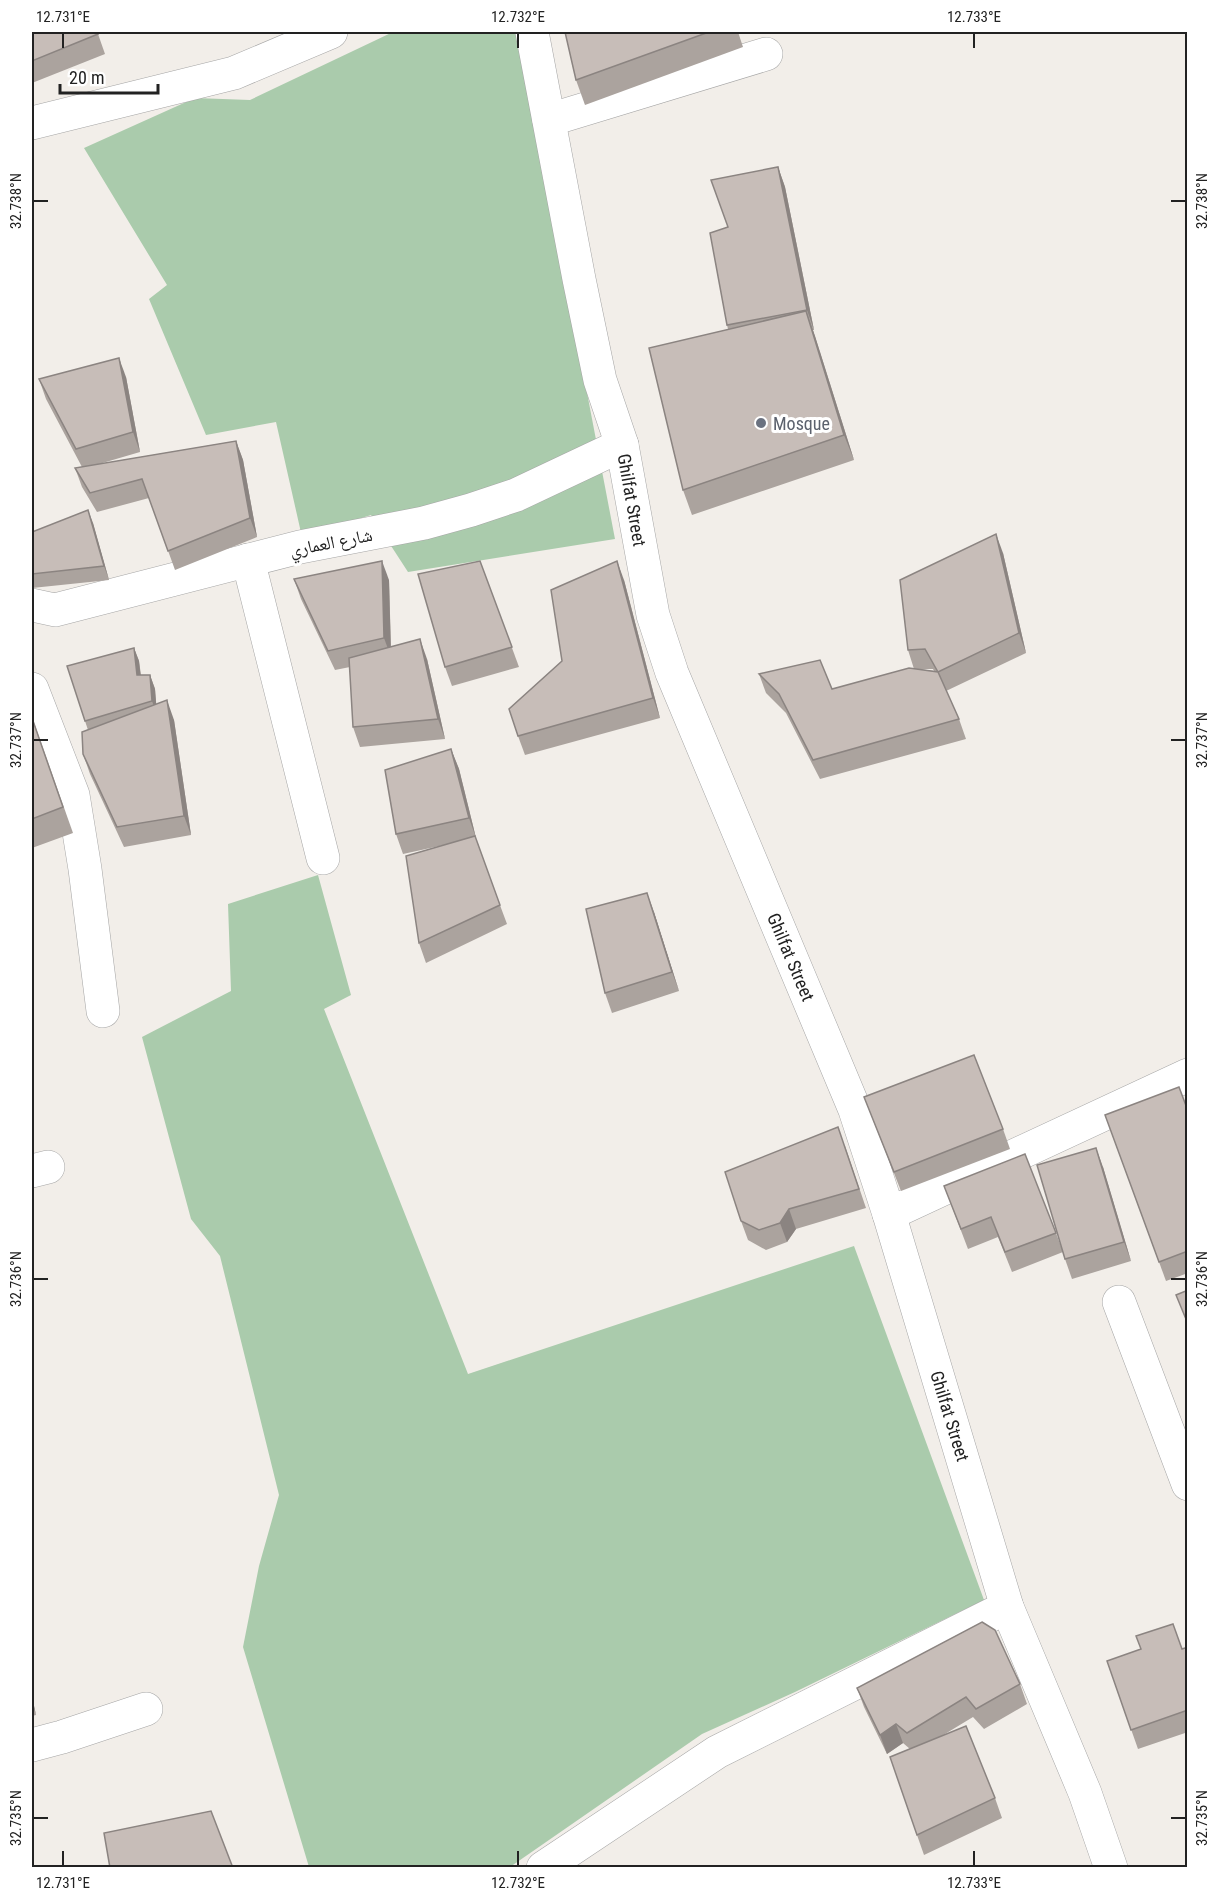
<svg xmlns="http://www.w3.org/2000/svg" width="1219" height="1899" font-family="'Roboto Condensed','Noto Naskh Arabic',sans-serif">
	<rect width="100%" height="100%" fill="#f2eee9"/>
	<g fill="#aacbac">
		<path d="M393 32H518L615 539 408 572 371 515 302 537 276 422 206 435 149 299 167 285 84 148 195 98 250 100Z"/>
		<path d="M318 875 351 995 324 1009 468 1374 854 1246 984 1600 795 1692 702 1734 510 1867H309L243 1647 259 1566 279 1495 220 1256 191 1219 142 1037 231 991 228 904Z"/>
	</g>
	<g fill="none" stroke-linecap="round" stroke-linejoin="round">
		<defs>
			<g id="minor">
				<path d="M532 32 579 279 600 380 622 445 653 615 672 673 855 1110 889 1214 1007 1607 1085 1793 1111 1868"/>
				<path d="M549 120 766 54"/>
				<path d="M32 123 234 73 331 32"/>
				<path d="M248 560 323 858"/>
				<path d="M32 605 55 610 300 547 424 523 471 510 516 495 622 445"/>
				<path d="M32 689 73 795 85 869 103 1011"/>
				<path d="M32 1171 48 1167"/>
				<path d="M889 1214 1188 1075"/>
				<path d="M1119 1302 1188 1484"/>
				<path d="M32 1745 62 1737 146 1709"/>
				<path d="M543 1868 717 1752 1007 1607"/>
			</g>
		</defs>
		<use href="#minor" stroke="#a6a6a6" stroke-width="34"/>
		<use href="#minor" stroke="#fff" stroke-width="33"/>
	</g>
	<g fill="#aba39e" fill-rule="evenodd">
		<path d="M32 32 98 34 105 54 32 83Z"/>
		<path d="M565 32H738L743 47 585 105 576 80Z"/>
		<path d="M778 167 785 187 814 330H813L854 460 692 515 683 490 728 329 727 325 728 227Z"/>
		<path d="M126 377 140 452 99 464 236 441 243 460 257 537 175 570 149 498 97 512 82 487 75 468 82 467 46 399 39 379Z"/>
		<path d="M93 523 109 580 32 588V532Z"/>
		<path d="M1003 553 1026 653 946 691 959 719 966 739 820 779 786 713 766 693 759 674 832 689 914 669 908 650ZM920 669H933L934 671Z"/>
		<path d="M480 561 519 667 452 686 445 667Z"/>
		<path d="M294 579 389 580 391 647 427 659 445 739 360 747 353 727 350 667 335 670 301 599Z"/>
		<path d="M624 580 660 718 525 755 518 736 562 661Z"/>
		<path d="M134 648 139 661 141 675H150L155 689 156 704 174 720 191 835 124 847 90 774 83 754 88 730 85 721Z"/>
		<path d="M32 717 73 833 32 848Z"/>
		<path d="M451 749 459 769 476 838H475L507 924 426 963 419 943 444 845 403 854 396 834Z"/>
		<path d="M654 912 679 991 612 1013 605 993Z"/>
		<path d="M864 1097 1003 1129 1010 1149 901 1191Z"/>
		<path d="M1188 1111V1273L1166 1281 1105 1115Z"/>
		<path d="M845 1146 866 1208 796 1229 787 1242 766 1250 748 1240 741 1221Z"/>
		<path d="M1103 1167 1131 1261 1072 1279 1065 1259Z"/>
		<path d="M944 1186 1056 1233 1063 1252 1012 1272 998 1237 968 1249Z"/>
		<path d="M1188 1647V1732L1138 1749 1107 1661 1182 1649Z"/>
		<path d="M1020 1684 1027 1704 984 1729 973 1717 940 1737 995 1798 1002 1818 924 1855 917 1835 910 1749 903 1743 887 1754 864 1707 857 1688Z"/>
		<path d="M32 1697 36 1715 32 1716Z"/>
	</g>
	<g fill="#8b8481">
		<path d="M778 167 785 187 814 330 807 310Z"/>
		<path d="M806 311 815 336 854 460 844 435Z"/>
		<path d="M119 358 126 377 140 452 133 432Z"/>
		<path d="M236 441 243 460 257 537 250 518Z"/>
		<path d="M88 510 93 523 109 580 104 566Z"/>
		<path d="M996 534 1003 553 1026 653 1019 633Z"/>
		<path d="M382 561 389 580 391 657 384 638Z"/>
		<path d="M617 561 624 580 660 718 653 698Z"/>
		<path d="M420 639 427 659 445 739 438 719Z"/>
		<path d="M134 648 139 661 142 689 137 675Z"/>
		<path d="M150 675 155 689 157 714 152 701Z"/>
		<path d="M167 700 174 720 191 835 184 816Z"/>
		<path d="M451 749 459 769 476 838 469 818Z"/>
		<path d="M647 893 654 912 679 991 672 972Z"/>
		<path d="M1096 1148 1103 1167 1131 1261 1124 1242Z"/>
		<path d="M789 1209 796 1229 787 1242 780 1223Z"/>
		<path d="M32 1697 36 1715 32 1703Z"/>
		<path d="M896 1724 903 1743 887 1754 880 1735Z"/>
	</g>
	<g fill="#c7bdb8" stroke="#8b8481" stroke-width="1.5">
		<path d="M32 32H97L98 34 32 61Z"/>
		<path d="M565 32H709L576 80Z"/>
		<path d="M778 167 807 310 727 325 710 233 728 227 711 180Z"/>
		<path d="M806 311 844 435 683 490 649 348Z"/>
		<path d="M119 358 133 432 76 449 39 379Z"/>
		<path d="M236 441 250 518 168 551 142 479 90 493 75 468Z"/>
		<path d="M88 510 104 566 32 574V532Z"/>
		<path d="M996 534 1019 633 938 672 925 649 908 650 900 580Z"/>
		<path d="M382 561 384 638 328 651 294 579Z"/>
		<path d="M480 561 512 647 445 667 418 574Z"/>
		<path d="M617 561 653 698 518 736 509 709 562 661 551 590Z"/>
		<path d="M420 639 438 719 353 727 349 658Z"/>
		<path d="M134 648 137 675H150L152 701 85 721 67 666Z"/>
		<path d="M820 660 832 689 909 668 938 672 959 719 813 760 779 694 759 674Z"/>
		<path d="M167 700 184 816 117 827 83 754 82 732Z"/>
		<path d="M32 718 63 807 32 819Z"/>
		<path d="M451 749 469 818 396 834 385 770Z"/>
		<path d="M475 836 500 905 419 943 406 856Z"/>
		<path d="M647 893 672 972 605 993 586 909Z"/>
		<path d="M974 1055 1003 1129 894 1172 864 1097Z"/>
		<path d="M1179 1087 1188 1111V1251L1159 1262 1105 1115Z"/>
		<path d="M838 1127 859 1189 789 1209 780 1223 759 1230 741 1221 725 1172Z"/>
		<path d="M1096 1148 1124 1242 1065 1259 1037 1165Z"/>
		<path d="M1025 1154 1056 1233 1005 1252 991 1217 961 1229 944 1186Z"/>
		<path d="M1188 1290V1324L1176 1295Z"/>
		<path d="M982 1622 995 1630 1020 1684 976 1709 966 1697 907 1733 896 1724 880 1735 857 1688Z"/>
		<path d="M1173 1624 1182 1649 1188 1647V1710L1131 1730 1107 1661 1141 1649 1136 1636Z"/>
		<path d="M966 1726 995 1798 917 1835 890 1757Z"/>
		<path d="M211 1811 233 1868H110L104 1833Z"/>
	</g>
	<path fill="none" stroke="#222" stroke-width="2" d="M63 33V48M518 33V48M974 33V48M33 201H48M1171 201H1186M33 740H48M1171 740H1186M33 1279H48M1171 1279H1186M33 1818H48M1171 1818H1186M63 1851V1866M518 1851V1866M974 1851V1866"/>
	<circle fill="#6b7280" stroke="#fff" stroke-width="2" cx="761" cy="423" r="6"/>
	<g text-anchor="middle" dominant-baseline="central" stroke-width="6" stroke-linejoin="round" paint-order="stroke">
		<g font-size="18" fill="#5b616d" stroke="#fff" text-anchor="start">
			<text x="773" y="423">Mosque</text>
		</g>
		<g font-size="18" fill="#222" stroke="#fff">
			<text transform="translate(632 500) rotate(80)">Ghilfat Street</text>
			<text transform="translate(331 542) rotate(-11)">شارع العماري</text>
			<text transform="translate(791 957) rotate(67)">Ghilfat Street</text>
			<text transform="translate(950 1416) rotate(73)">Ghilfat Street</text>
		</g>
	</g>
	<rect width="1219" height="1899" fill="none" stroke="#ffffff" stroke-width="66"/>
	<path d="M60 84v9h98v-9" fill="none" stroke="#222222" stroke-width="3"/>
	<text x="69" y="84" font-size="18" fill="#222222" stroke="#ffffff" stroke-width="4.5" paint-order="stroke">20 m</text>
	<rect x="33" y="33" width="1153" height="1833" fill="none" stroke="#222" stroke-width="2"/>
	<g font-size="15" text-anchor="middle" fill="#222">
		<text x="63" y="22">12.731°E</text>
		<text x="518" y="22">12.732°E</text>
		<text x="974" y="22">12.733°E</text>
		<text transform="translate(16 201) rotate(-90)" y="5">32.738°N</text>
		<text transform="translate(1202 201) rotate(-90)" y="5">32.738°N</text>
		<text transform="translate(16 740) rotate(-90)" y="5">32.737°N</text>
		<text transform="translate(1202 740) rotate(-90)" y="5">32.737°N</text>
		<text transform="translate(16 1279) rotate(-90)" y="5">32.736°N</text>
		<text transform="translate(1202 1279) rotate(-90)" y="5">32.736°N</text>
		<text transform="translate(16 1818) rotate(-90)" y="5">32.735°N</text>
		<text transform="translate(1202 1818) rotate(-90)" y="5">32.735°N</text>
		<text x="63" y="1888">12.731°E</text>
		<text x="518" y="1888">12.732°E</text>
		<text x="974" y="1888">12.733°E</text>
	</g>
</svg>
